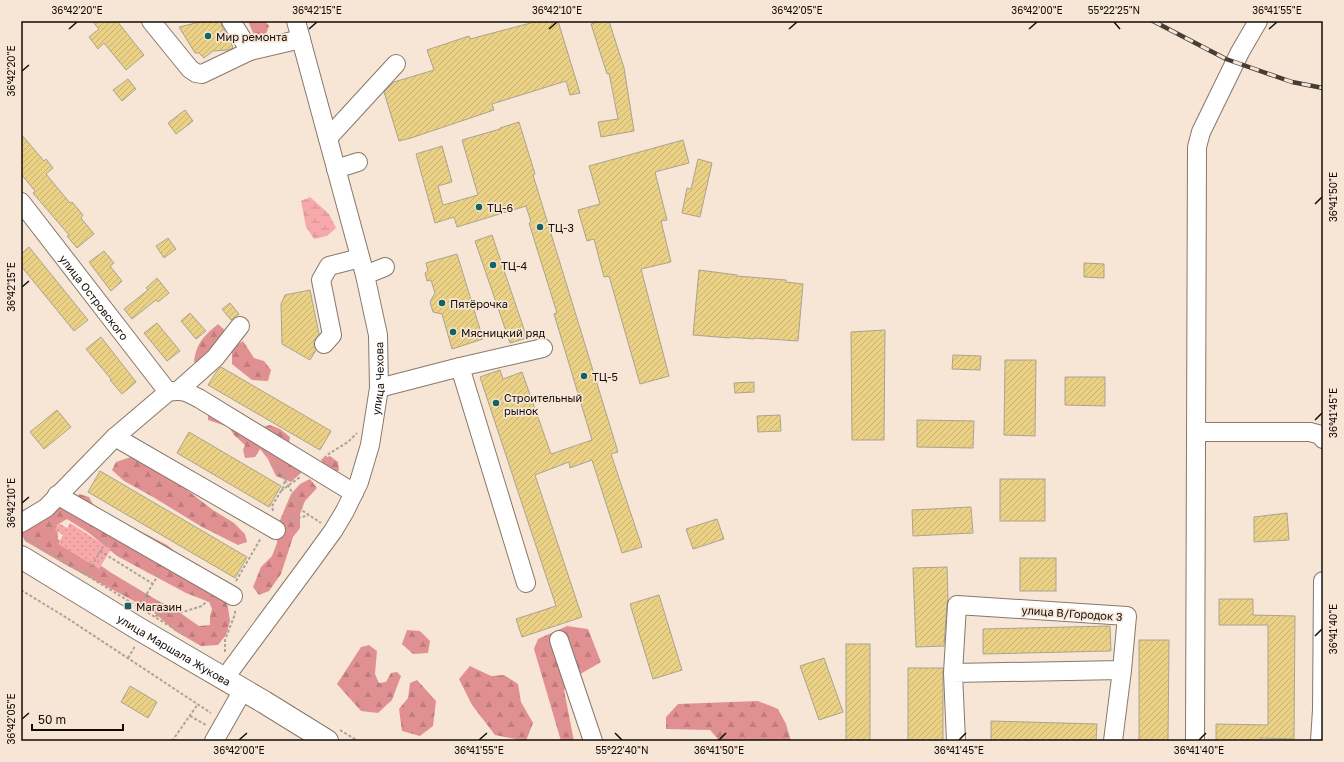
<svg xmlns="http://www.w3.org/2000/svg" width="1344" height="762" font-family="'Golos Text',sans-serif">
	<defs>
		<pattern id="forest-firs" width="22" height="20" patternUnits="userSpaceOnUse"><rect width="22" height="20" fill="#e19092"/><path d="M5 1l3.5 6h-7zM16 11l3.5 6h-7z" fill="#c07b7c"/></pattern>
		<pattern id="wetland-marsh" width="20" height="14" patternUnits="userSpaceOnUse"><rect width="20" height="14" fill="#f7a9aa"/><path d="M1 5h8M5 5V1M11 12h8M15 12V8" fill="none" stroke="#d39091"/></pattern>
		<pattern id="park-dots" width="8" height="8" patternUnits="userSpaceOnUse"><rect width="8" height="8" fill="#f7a9aa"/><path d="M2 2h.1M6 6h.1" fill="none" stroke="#d39091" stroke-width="1.8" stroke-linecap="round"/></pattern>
		<pattern id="building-hatch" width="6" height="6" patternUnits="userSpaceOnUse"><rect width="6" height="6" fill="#ead186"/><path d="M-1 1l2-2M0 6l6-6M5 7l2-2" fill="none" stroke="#c8b272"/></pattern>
	</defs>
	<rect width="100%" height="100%" fill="#f7e6d6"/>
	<g fill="url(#forest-firs)" fill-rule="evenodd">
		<path d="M248 21H265L269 26 265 36 253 33Z"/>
		<path d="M218 324 228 333 205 361 194 362C196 343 204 336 218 324Z"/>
		<path d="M243 341 254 358 264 361 271 370 268 381 252 380 232 364V348Z"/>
		<path d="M208 412 297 462 301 473 291 482 276 476 268 459 260 449 255 457 245 458 243 450 245 445 234 435 229 427 208 420Z"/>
		<path d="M270 425 280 429 290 437 289 444 263 427Z"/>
		<path d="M134 456 179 484 213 510 234 523 245 534 247 542 238 545 202 527 153 497 124 481 112 470 116 462Z"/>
		<path d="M330 456 338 462 339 470 333 475 324 469 321 459Z"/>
		<path d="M310 479 317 488 305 501 300 514V528L293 537 281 574 269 591 259 595 253 587 261 567 272 556 277 543 278 525 291 494 300 484Z"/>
		<path d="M79 494 89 497 96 510 120 524 132 527 167 545 182 557 223 597 228 607 230 621 226 635 218 645 201 646 175 631 151 610 66 565 25 541 21 533V529L52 507 74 502ZM67 519 89 533 117 556 186 593 209 602 212 609 210 616V625L199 626 176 610 155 599 110 572 93 560 73 553 58 539 57 525Z"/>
		<path d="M567 626 588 629 601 662 577 676 564 690 574 741H561L534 649 538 639Z"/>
		<path d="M407 630 420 631 430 641 428 653 413 654 402 644Z"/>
		<path d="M369 645 377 651 375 674 379 683 386 682 391 673 397 672 401 676 392 700 378 713 361 711 337 684 361 647Z"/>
		<path d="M470 666 491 676 504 675 518 684 521 702 533 723 526 741 495 735 472 705 459 679Z"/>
		<path d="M417 680 436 701 433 726 420 736 402 731 399 709 408 698 410 683Z"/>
		<path d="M758 701 778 709 786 724 791 741H717V738L710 730 666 729V717L678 704Z"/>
	</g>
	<path fill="url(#wetland-marsh)" d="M310 197 329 214 336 228 327 236 314 239 306 227 301 201Z"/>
	<path fill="url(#park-dots)" d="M59 523 67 528 70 523 111 549 99 569 58 544 63 535 55 530Z"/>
	<g fill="url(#building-hatch)" stroke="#aaa490">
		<path d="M92 21H117L144 55 126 70 104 43 98 49 89 37 99 29Z"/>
		<path d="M204 21H221L222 27 230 39 233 48 228 50 213 51 204 58 199 53H195L179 27Z"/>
		<path d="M538 21H558L580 93 570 95 566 81 492 104 494 110 411 138 399 141 384 92 394 82 434 70 427 50 469 36 470 39Z"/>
		<path d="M600 21H609L624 68 634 131 601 137 598 122 618 119 609 73 607 74 591 24Z"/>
		<path d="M128 79 136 89 122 101 113 90Z"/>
		<path d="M185 110 193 121 176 134 168 123Z"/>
		<path d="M519 122 535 174 533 175 618 452 611 454 642 547 622 553 592 460 570 468 569 462 535 475 582 617 522 637 516 619 556 606 480 377 500 370 503 379 522 372 551 454 592 440 554 314 557 313 529 223 531 222 526 206 457 227 454 217 435 223 416 154 442 146 452 182 438 186 443 205 478 195 462 140 500 129V128Z"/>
		<path d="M21 134 44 161 46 159 53 168 46 174 70 203 72 202 83 215 81 218 94 234 77 248 67 236 69 235 33 193 35 191 21 174Z"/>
		<path d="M683 140 689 163 655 172 667 220 661 221 671 262 641 269 669 376 640 384 609 276 604 277 594 239 587 241 578 210 600 204 589 166Z"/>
		<path d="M698 159 712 163 700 217 682 213 687 188 691 189Z"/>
		<path d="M492 235 527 338 510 343 475 241Z"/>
		<path d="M168 238 176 249 164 258 156 246Z"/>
		<path d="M29 247 88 320 74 331 21 266V254Z"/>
		<path d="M104 251 114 263 110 266 122 281 111 291 89 262Z"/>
		<path d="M457 254 483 339 452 349 442 314 433 312 430 302 435 293 431 280 427 281 425 273 428 271 426 263Z"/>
		<path d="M1084 263 1104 264V278L1084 277Z"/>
		<path d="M699 270 737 275V276L786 280V282L803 284 798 341 754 338V339L731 337 730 338 693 335Z"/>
		<path d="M157 278 169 293 158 302 156 300 132 319 124 309 148 290 146 288Z"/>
		<path d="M310 290 319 334 314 342V347L316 350 310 360 282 344 281 304 285 295Z"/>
		<path d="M230 303 239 314 231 320 222 309Z"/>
		<path d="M190 313 206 331 196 339 181 321Z"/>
		<path d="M157 323 180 351 167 361 144 333Z"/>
		<path d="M885 330 884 440H852L851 332Z"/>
		<path d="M101 337 136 382 122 394 110 380 111 379 86 349Z"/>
		<path d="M953 355 981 356 980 370 952 369Z"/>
		<path d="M1005 360H1036L1035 436 1004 435Z"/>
		<path d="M221 367 331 431 320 450 208 385 217 371Z"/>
		<path d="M1065 377H1105V406L1065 405Z"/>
		<path d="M754 382V392L735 393 734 383Z"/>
		<path d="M57 410 71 427 44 449 30 432Z"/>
		<path d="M780 415 781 431 758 432 757 416Z"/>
		<path d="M917 420 974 421 973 448 917 447Z"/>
		<path d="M189 432 281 486 269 507 177 453Z"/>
		<path d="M100 471 247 557 235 578 88 492Z"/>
		<rect x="1000" y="479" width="45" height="42"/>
		<path d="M971 507 973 533 913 536 912 510Z"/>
		<path d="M1287 513 1289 540 1254 542V517Z"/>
		<path d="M717 519 724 539 693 549 686 529Z"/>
		<rect x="1020" y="558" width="36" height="33"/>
		<path d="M947 567 948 599 947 604 944 646 916 647 913 568Z"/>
		<path d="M659 595 682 670 653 679 630 604Z"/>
		<path d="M1219 599H1253V615L1295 616 1294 739 1261 738V741H1216V724L1268 725V625H1219Z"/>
		<path d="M1110 626 1111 651 983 654V629Z"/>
		<path d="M1139 640H1169L1168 741H1139Z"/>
		<rect x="846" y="644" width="24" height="97"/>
		<path d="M824 658 843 712 819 720 800 666Z"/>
		<rect x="908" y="668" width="35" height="73"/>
		<path d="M130 686 157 702 148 718 121 702Z"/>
		<path d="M991 721 1097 724 1096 741H991Z"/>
	</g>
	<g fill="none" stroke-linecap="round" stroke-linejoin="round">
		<defs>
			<g id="minor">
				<path d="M151 21 190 69 196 73 202 74 250 51 301 39"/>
				<path d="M231 21 250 51"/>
				<path d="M328 138 396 64"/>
				<path d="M336 169 358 162"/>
				<path id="s1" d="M21 202 168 392"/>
				<path d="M365 275 385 267"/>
				<path d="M324 344 332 335 321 280 329 266 360 258"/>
				<path d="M460 367 543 348"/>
				<path d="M379 388 460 367 526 583"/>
				<path d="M179 390 215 358 240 326"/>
				<path d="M1196 432H1310L1321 435 1323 439"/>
				<path d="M115 437 276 530"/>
				<path d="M57 495 233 596"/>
				<path d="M21 523 46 508 115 437 168 392C182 389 187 392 200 399L354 493"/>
				<path d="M559 640 593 741"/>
				<path d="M953 673 1122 670 1127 616 957 605 953 673 956 741"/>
				<path id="s2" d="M224 679 309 564 333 531 345 511 359 482 370 445 379 388 378 335 365 275 296 21"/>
				<path d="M214 741 243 690"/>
				<path d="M1113 741 1122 670"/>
				<path d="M1195 741 1197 147 1201 132 1240 52 1258 21"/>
				<path d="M1320 741 1322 710 1323 581"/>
			</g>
			<g id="major">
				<path id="s3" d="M21 557 139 629 264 702 327 741"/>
			</g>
		</defs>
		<use href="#minor" stroke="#87786a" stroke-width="20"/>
		<use href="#major" stroke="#87786a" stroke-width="24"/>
		<g stroke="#b0a396" stroke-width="2" stroke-dasharray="3 2" stroke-linecap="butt">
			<path d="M324 458 330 453 348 442 357 433"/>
			<path d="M275 463 303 511 321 523"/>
			<path d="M281 491 300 477"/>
			<path d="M273 511 272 506 284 486 286 469"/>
			<path d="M288 521 309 515"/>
			<path d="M24 537 186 636"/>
			<path d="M100 551 153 584"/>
			<path d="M87 575 107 539"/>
			<path d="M236 581 261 538"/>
			<path d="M21 590 67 618 211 713"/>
			<path d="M139 607 160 572"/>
			<path d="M155 616 183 612 202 606 210 598"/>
			<path d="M225 652V640L235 614V610"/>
			<path d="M128 658 134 648V646"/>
			<path d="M190 716 206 725"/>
			<path d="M340 730 358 741"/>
			<path d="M172 741 198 704"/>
		</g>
		<use href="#minor" stroke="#fff" stroke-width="18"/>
		<use href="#major" stroke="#fff" stroke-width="22"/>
		<defs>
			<path id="rail" d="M1153 21 1226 59 1292 82 1323 88"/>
		</defs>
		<use href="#rail" stroke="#463e36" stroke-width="4.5"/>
		<use href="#rail" stroke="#f7e6d6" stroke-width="3" stroke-dasharray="9" stroke-linecap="butt"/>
	</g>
	<path fill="none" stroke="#120c07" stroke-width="1.5" d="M1114 22 1120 29M69 29 77 22M309 29 317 22M549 29 557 22M789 29 797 22M1029 29 1037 22M1269 29 1277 22M22 71 29 65M1315 204 1322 197M22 287 29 281M1315 420 1322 413M22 503 29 497M1315 636 1322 629M22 719 29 713M615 733 622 740M239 740 247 733M479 740 487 733M719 740 726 733M959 740 966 733M1199 740 1206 733"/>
	<g fill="#146360" stroke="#f7e6d6" stroke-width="1.5">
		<circle cx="208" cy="36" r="4"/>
		<circle cx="479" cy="207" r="4"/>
		<circle cx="540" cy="227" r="4"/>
		<circle cx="493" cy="265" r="4"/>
		<circle cx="442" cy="303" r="4"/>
		<circle cx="453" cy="332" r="4"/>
		<circle cx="584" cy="376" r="4"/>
		<circle cx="496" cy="403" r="4"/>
		<rect x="124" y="602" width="8" height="8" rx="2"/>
	</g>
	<g text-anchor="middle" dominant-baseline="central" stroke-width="3.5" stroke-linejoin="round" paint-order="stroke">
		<g font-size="11" fill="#120c07" stroke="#f7e6d6" text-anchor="start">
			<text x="216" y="36">Мир ремонта</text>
			<text x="487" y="207">ТЦ-6</text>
			<text x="548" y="227">ТЦ-3</text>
			<text x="501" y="265">ТЦ-4</text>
			<text x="450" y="303">Пятёрочка</text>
			<text x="461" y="332">Мясницкий ряд</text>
			<text x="592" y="376">ТЦ-5</text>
			<text x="504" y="397">Строительный<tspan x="504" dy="13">рынок</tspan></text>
			<text x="136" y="606">Магазин</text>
		</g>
		<g font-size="11" fill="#120c07" stroke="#f7e6d6">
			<text stroke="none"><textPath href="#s1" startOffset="120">улица Островского</textPath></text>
			<text stroke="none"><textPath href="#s2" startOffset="345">улица Чехова</textPath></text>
			<text transform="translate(1072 613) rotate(4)">улица В/Городок 3</text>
			<text stroke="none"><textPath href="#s3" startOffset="179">улица Маршала Жукова</textPath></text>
		</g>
	</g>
	<rect width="1344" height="762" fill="none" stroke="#f7e6d6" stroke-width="44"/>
	<path d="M32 724v6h91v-6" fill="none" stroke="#120c07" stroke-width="2"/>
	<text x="38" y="724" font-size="12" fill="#120c07" stroke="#f7e6d6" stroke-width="3" paint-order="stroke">50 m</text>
	<rect x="22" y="22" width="1300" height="718" fill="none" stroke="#120c07" stroke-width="1.5"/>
	<g font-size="10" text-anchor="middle" fill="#120c07">
		<text x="77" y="14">36°42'20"E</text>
		<text x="317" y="14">36°42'15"E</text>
		<text x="557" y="14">36°42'10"E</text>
		<text x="797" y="14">36°42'05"E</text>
		<text x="1037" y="14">36°42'00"E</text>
		<text x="1114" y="14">55°22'25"N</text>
		<text x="1277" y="14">36°41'55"E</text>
		<text transform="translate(11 71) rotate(-90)" y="4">36°42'20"E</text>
		<text transform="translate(1333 197) rotate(-90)" y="4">36°41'50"E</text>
		<text transform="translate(11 287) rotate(-90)" y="4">36°42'15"E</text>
		<text transform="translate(1333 413) rotate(-90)" y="4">36°41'45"E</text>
		<text transform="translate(11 503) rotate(-90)" y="4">36°42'10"E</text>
		<text transform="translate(1333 629) rotate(-90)" y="4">36°41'40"E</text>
		<text transform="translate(11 719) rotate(-90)" y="4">36°42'05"E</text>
		<text x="239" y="754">36°42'00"E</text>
		<text x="479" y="754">36°41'55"E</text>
		<text x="622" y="754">55°22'40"N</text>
		<text x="719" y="754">36°41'50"E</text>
		<text x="959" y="754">36°41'45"E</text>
		<text x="1199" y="754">36°41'40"E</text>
	</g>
</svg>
